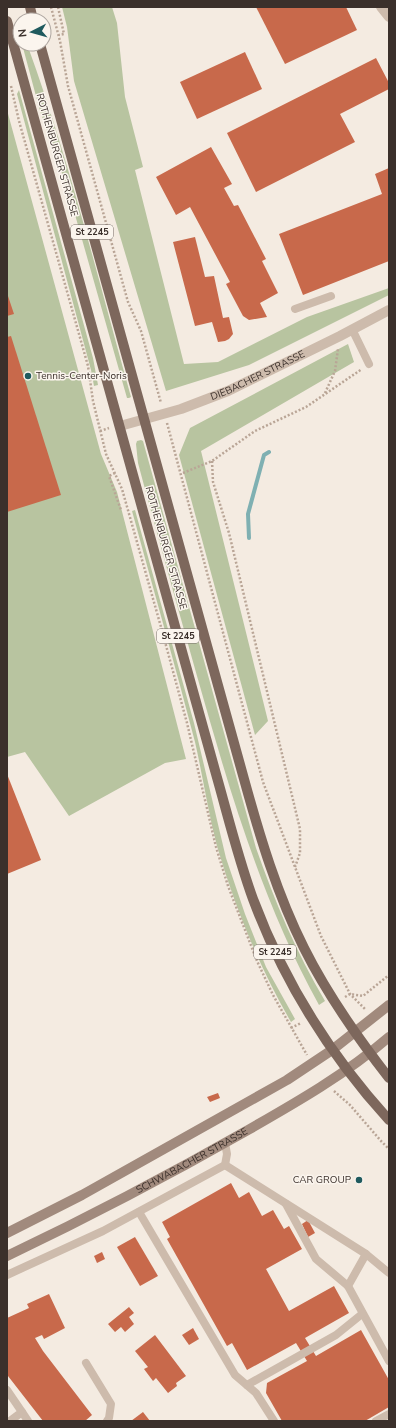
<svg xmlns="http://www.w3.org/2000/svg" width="396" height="1428" font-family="'Nunito Sans',sans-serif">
	<rect width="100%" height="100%" fill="#f4ebe1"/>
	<g fill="#b8c4a0">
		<path d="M62 7H112L117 23 125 97 143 167 135 170 184 364 218 362 307 317 389 288V295L249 365 166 391 74 81 67 27Z"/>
		<path d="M22 44H27C69 159 98 279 131 397L129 398H127L68 190 40 111Z"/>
		<path d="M19 90 93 358 98 385 94 386 91 370 17 94Z"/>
		<path d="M7 110 101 454 117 492 186 759 165 763 69 816 25 752 7 757Z"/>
		<path d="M348 344 354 362 201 451 268 721 255 735 179 455 190 428Z"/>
		<path d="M141 440 143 441 256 848C275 902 296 952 325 1001L319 1005C262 902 229 789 197 676 177 605 157 534 138 463L136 444 137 441Z"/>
		<path d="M135 510 194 723 226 858 245 914 266 967 295 1019 291 1022C259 967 235 907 217 846 208 812 203 777 195 742 175 665 153 588 132 511Z"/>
	</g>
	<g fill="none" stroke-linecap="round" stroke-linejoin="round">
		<path stroke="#7fb0b2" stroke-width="4" d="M249 538 248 514 264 455 269 452"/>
	</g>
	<g fill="#c8694b">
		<path d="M256 7H346L357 30 285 64Z"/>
		<path d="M245 52 262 89 197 119 180 82Z"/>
		<path d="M376 58 389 83V89L340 114 355 142 256 192 227 133Z"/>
		<path d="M211 147 232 184 224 188 234 206 238 205 266 259 262 261 278 293 260 303 267 317 249 320 243 316 226 284 230 282 190 207 176 215 156 177Z"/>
		<path d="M389 168V261L303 295 279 234 382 194 375 174Z"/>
		<path d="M195 237 205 277 214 276 223 318 229 317 233 334 229 339 225 341 218 342 212 322 195 326 173 242Z"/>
		<path d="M7 293 14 314 7 316Z"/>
		<path d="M11 336 61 495 7 512V337Z"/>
		<path d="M7 774 41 860 7 874Z"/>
		<path d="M218 1093 220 1098 210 1102 207 1097Z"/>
		<path d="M231 1183 239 1198 249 1192 262 1216 273 1210 284 1229 289 1226 302 1249 266 1269 289 1311 334 1286 349 1313 305 1338 316 1356 361 1330 389 1380V1407L365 1421H282L266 1393 267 1383 307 1361 296 1343 247 1370 232 1343 227 1346 167 1239 170 1237 162 1222Z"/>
		<path d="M308 1220 315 1233 308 1237 302 1224Z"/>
		<path d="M135 1237 158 1276 140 1286 117 1247Z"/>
		<path d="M102 1252 105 1259 97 1263 94 1256Z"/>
		<path d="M49 1294 65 1328 44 1339 42 1335 35 1338 43 1351 92 1415 85 1421H43L8 1376 7 1372V1318L29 1308 27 1304Z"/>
		<path d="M129 1307 134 1313 129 1317 134 1324 125 1332 121 1327 115 1332 108 1324Z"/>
		<path d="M193 1328 199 1339 189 1345 182 1335Z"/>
		<path d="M155 1335 186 1376 176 1383 177 1386 168 1393 156 1378 153 1381 144 1369 148 1367 135 1351Z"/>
		<path d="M143 1412 150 1421H131Z"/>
	</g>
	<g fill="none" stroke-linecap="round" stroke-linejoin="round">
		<g stroke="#b9a596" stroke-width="2.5" stroke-dasharray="2 2" stroke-linecap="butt">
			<path d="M51 7 60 41 68 86 128 302 141 331 161 403"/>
			<path d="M58 7 64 34 59 35"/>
			<path d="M11 86 19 121 88 366 93 401 106 454 122 489 161 627 187 723 216 847 228 886 257 961 273 995 307 1055"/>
			<path d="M325 393 335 371 338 349"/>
			<path d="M167 423 263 782 321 936 350 994 366 1010"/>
			<path d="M100 431 109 428"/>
			<path d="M212 461 213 482 229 533 300 829V853L295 867"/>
			<path d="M115 473 109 476 121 510"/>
			<path d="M183 473 212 461 255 431 306 407 362 369"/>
			<path d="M345 997 350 994 363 996 389 975"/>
			<path d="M291 1028 301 1023"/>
			<path d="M334 1091 350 1105 381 1141 389 1149"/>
		</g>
		<g stroke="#cdbbac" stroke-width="8">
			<path d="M295 309 331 296"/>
			<path d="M352 329 369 364"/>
			<path d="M225 1165 366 1254 389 1273"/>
			<path d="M286 1204 316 1259 348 1286"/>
			<path d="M139 1212 235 1375 256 1393 274 1421"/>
			<path d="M366 1254 348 1286 389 1361"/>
			<path d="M7 1275 103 1231 225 1165 227 1154 225 1143"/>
			<path d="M86 1363 111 1404 109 1418 107 1421"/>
			<path d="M247 1385 336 1335 362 1314"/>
			<path d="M7 1390 22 1412 10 1421"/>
			<path d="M22 1412 28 1421"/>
			<path d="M376 1421 389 1414"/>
		</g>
		<g stroke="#cdbbac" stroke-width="10">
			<path d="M381 7 389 17"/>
			<path id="s1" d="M120 426 181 409 228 391 340 336 389 310"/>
		</g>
		<g stroke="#a18a7d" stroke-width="10">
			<path d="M7 1233 82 1195 287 1080 332 1050 389 1005"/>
			<path id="s2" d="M7 1256C89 1217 169 1175 248 1130 297 1102 346 1074 389 1037"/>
		</g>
		<g stroke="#7d675c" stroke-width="10">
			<path d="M30 7 33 20"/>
			<path d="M7 21 216 774C228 816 238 858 253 899 284 982 329 1054 389 1120"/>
			<path d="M40 44 244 779C260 837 277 894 304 948 327 994 357 1037 389 1078"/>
		</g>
	</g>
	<g fill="#1f5a5e" stroke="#fbf5ee" stroke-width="1.5">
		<circle cx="28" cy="376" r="4"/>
		<circle cx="359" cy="1180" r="4"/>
	</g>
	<g text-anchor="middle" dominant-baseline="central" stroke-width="3" stroke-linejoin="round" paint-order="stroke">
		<g fill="#fbf5ee" stroke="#756b66" stroke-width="1">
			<rect x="71" y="225" width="42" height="14" rx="3"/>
			<rect x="157" y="629" width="42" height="14" rx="3"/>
			<rect x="254" y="945" width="42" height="14" rx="3"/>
		</g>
		<g font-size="9" font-weight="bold" fill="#3b302b">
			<text x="92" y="232">St 2245</text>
			<text x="178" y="636">St 2245</text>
			<text x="275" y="952">St 2245</text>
		</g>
		<g font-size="10" fill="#3b302b" stroke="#fbf5ee">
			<text transform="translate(57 155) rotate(74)">ROTHENBURGER STRASSE</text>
			<text stroke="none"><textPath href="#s1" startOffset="147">DIEBACHER STRASSE</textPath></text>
			<text transform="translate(166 548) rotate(74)">ROTHENBURGER STRASSE</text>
			<text stroke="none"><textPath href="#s2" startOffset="208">SCHWABACHER STRASSE</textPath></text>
		</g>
		<g font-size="10" fill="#3b302b" stroke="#fbf5ee" text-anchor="start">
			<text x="36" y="376">Tennis-Center-Noris</text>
			<text x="351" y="1180" text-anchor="end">CAR GROUP</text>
		</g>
	</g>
	<rect width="396" height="1428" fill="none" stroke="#3b302b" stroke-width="16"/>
	<g transform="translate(32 32) rotate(264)"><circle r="19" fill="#fbf5ee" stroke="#aea6a0"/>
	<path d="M0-3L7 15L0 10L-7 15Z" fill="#1f5a5e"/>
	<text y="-6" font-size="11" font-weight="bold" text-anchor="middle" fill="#3b302b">N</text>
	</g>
</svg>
